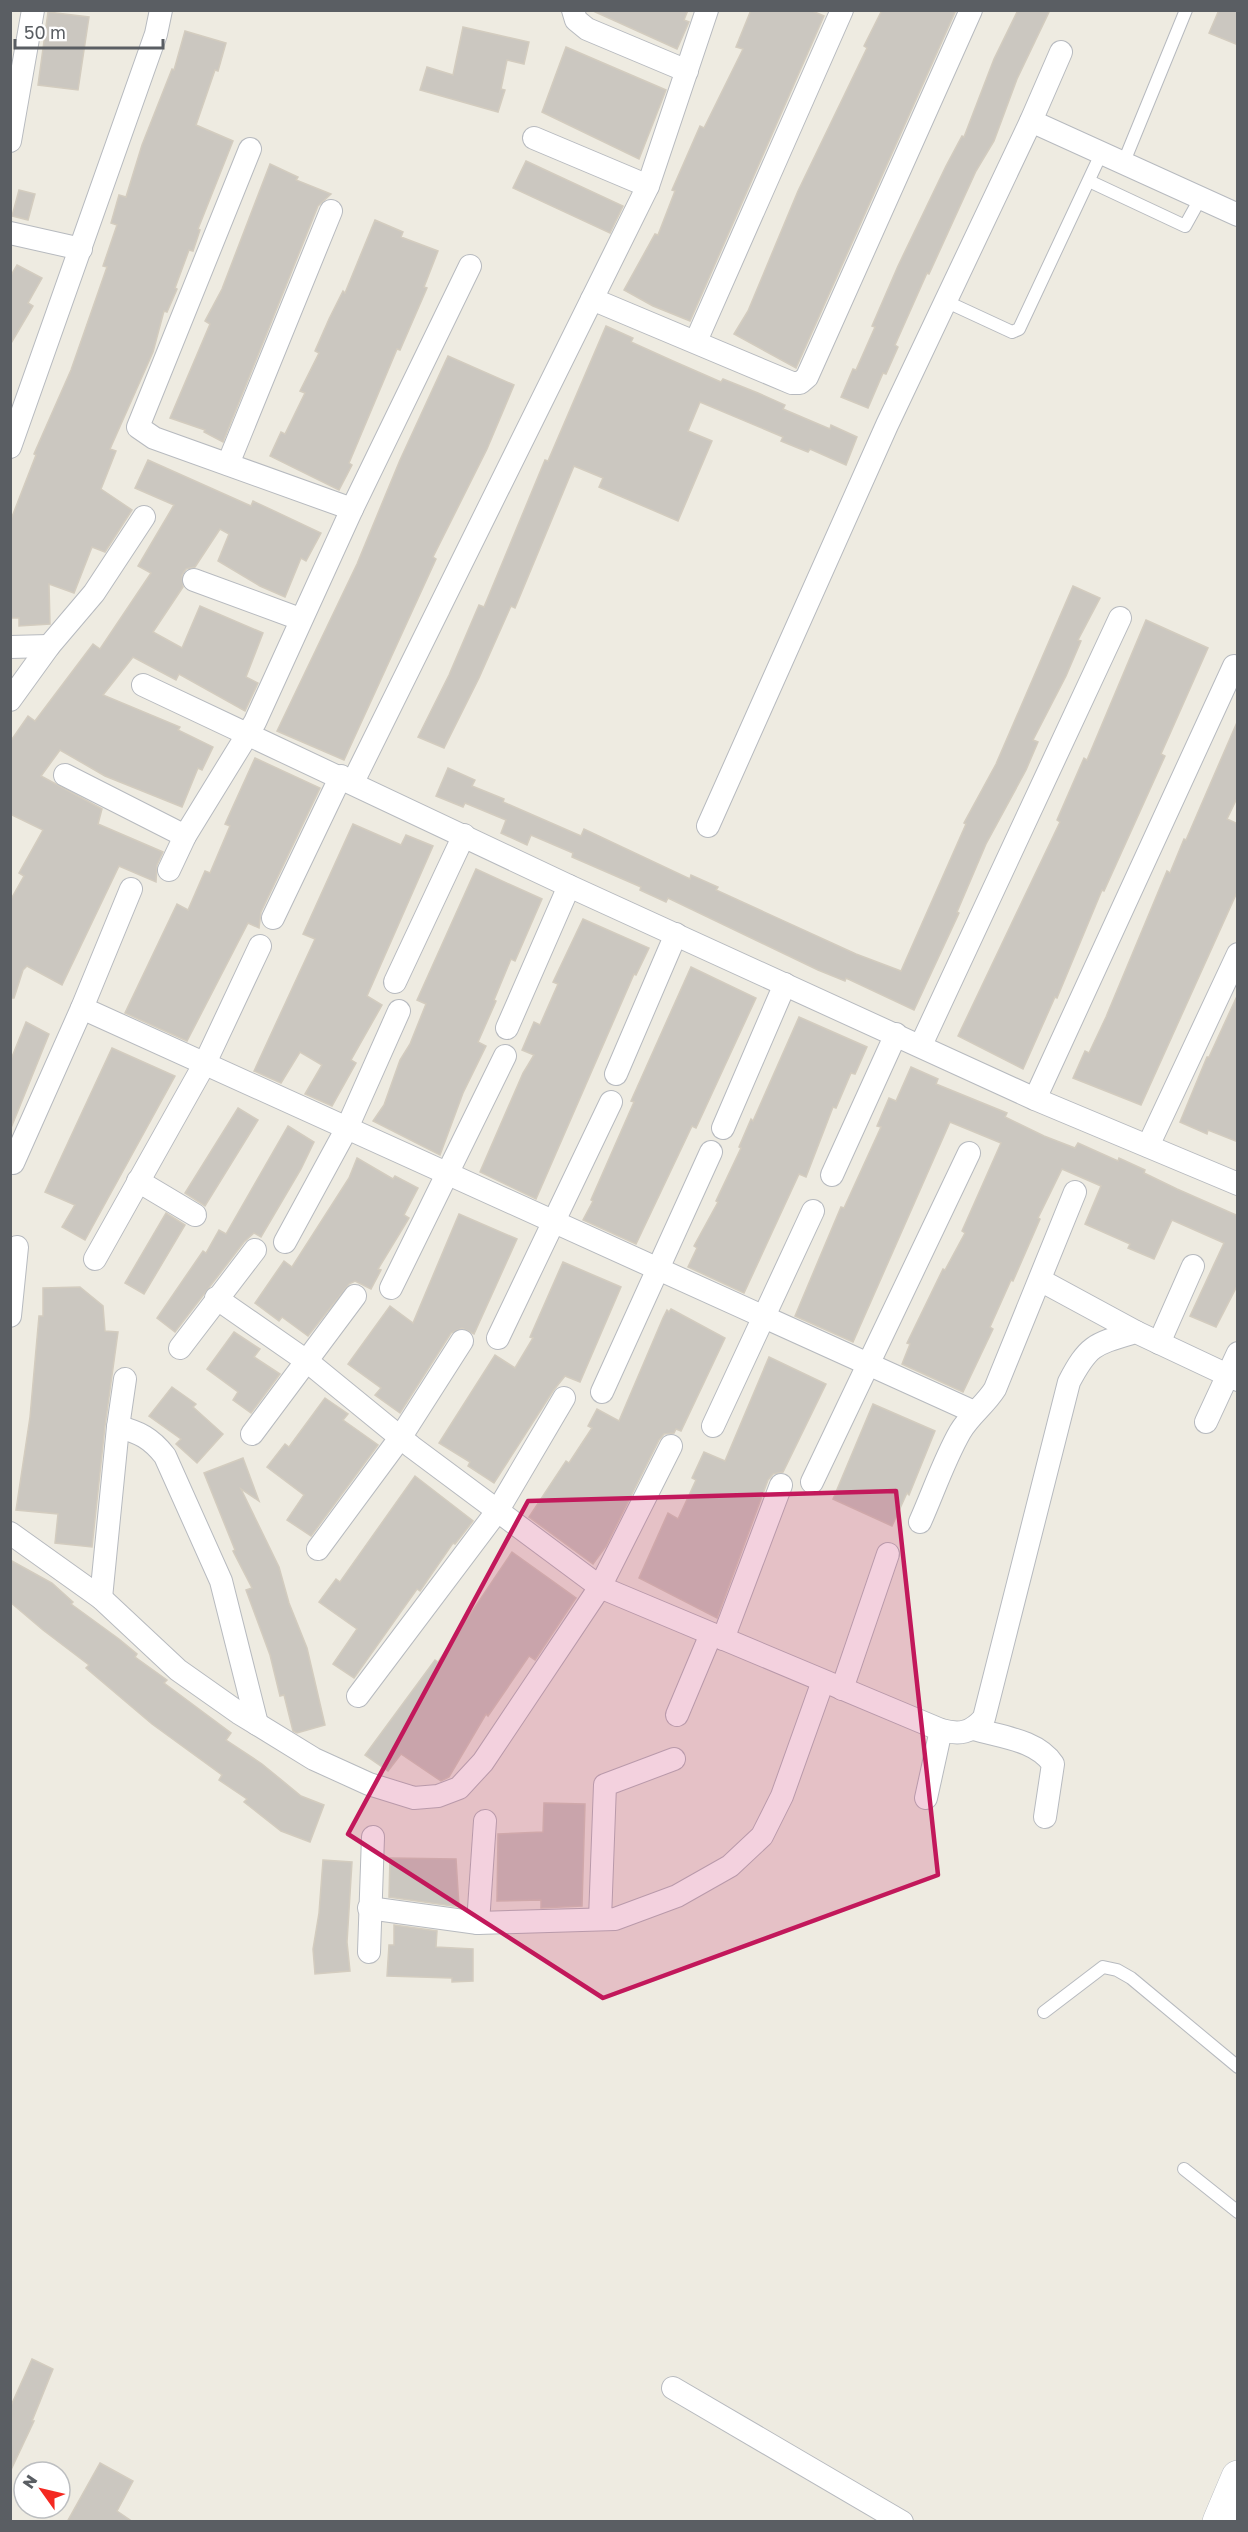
<svg xmlns="http://www.w3.org/2000/svg" width="1248" height="2532" font-family="'Golos Text',sans-serif">
	<rect width="100%" height="100%" fill="#eeebe1"/>
	<g fill="#cbc7c0" stroke="#d3ccbf" stroke-width="1.5">
		<path d="M591 10H688L684 20 689 22 677 49Z"/>
		<path d="M751 10H810L824 16 690 321 653 306 624 290 655 234 658 235 675 191 672 190 700 126 704 128 743 49 736 47Z"/>
		<path d="M882 10H956L796 368 734 334 748 311 798 191 867 48 864 46Z"/>
		<path d="M1018 10H1050L1017 79 994 141 976 171 929 274 927 273 895 345 898 347 886 374 883 373 868 408 841 397 853 369 856 370 875 327 872 326 898 266 946 166 962 136 964 137 994 59Z"/>
		<path d="M1219 10H1238V45L1209 33Z"/>
		<path d="M48 12 89 17 78 90 38 85Z"/>
		<path d="M463 27 529 42 524 64 507 60 501 89 505 90 498 112 420 90 427 67 453 75Z"/>
		<path d="M185 31 226 43 218 71 215 70 196 125 233 141 198 229 200 230 193 251 189 250 175 288 177 289 167 312 164 311 153 352 110 449 116 451 101 489 132 510 105 552 92 547 74 593 49 584 50 624 19 626V618H10V522L36 455 34 454 71 370 107 267 103 266 117 225 111 223 119 195 126 197 142 145 172 69 174 70Z"/>
		<path d="M566 47 666 90 639 159 542 112Z"/>
		<path d="M526 161 623 206 610 233 513 188Z"/>
		<path d="M270 164 298 177 296 180 331 194 318 206 223 442 204 432 205 430 170 418 210 324 205 321 222 289Z"/>
		<path d="M19 190 35 194 28 220 12 216Z"/>
		<path d="M375 220 403 232 401 237 438 251 424 287 427 288 400 350 397 349 349 463 352 465 339 490 270 456 281 432 285 434 305 393 300 391 319 353 315 351 329 319 343 291 345 293Z"/>
		<path d="M17 265 42 278 28 303 33 306 10 345V277Z"/>
		<path d="M606 326 633 338 631 342 673 361 721 382 723 379 758 393 785 405 783 409 830 429 831 425 857 437 846 465 810 449 808 452 781 441 783 437 700 402 688 431 712 441 678 521 599 487 603 478 574 466 515 608 511 606 479 678 444 748 418 737 449 675 479 605 484 607 545 460 548 461Z"/>
		<path d="M448 356 514 385 487 449 433 557 436 559 344 760 277 731 357 564 400 460Z"/>
		<path d="M148 460 251 506 253 501 321 533 306 561 301 558 285 597 260 586 218 561 229 534 220 529 195 567 186 569 182 575 183 587 153 632 182 648 200 606 263 633 246 677 258 683 245 711 179 674 176 680 133 657 103 695 180 727 178 730 213 747 202 770 198 768 182 807 105 776 60 750 41 776 102 809 98 824 163 852 157 865 156 882 119 866 62 985 27 966 23 970 14 998H10V901L24 876 19 873 43 830 10 814V742L28 716 35 721 93 644 100 649 151 573 138 566 174 505 135 488Z"/>
		<path d="M1073 586 1100 598 1078 640 1081 641 1066 676 1033 740 1038 742 1026 770 986 844 957 912 959 913 914 1010 846 978 845 981 818 970 668 898 666 902 640 890 641 887 572 857 573 853 531 835 527 845 501 833 506 820 465 803 463 807 436 796 448 768 475 780 472 786 504 799 503 802 581 836 584 829 690 879 691 875 718 887 716 890 856 954 901 971 966 824 964 823 996 764Z"/>
		<path d="M1146 620 1208 648 1161 754 1165 756 1104 891 1102 890 1057 998 1055 997 1023 1069 958 1036 1060 822 1057 820 1084 758 1087 760Z"/>
		<path d="M1238 720V796L1227 819 1238 824V890L1141 1105 1073 1078 1085 1051 1089 1053 1106 1017 1167 871 1170 873 1184 839 1186 840Z"/>
		<path d="M255 758 320 788 261 912 259 928 248 923 187 1041 125 1013 177 904 188 910 205 871 210 873 230 826 225 824Z"/>
		<path d="M353 824 401 845 406 835 433 846 367 996 382 1005 351 1060 356 1063 332 1106 305 1094 322 1065 300 1052 281 1083 254 1071 315 939 303 934Z"/>
		<path d="M476 869 542 899 515 961 511 959 494 1000 496 1001 478 1042 486 1046 463 1093 440 1155 373 1121 384 1105 400 1060 410 1044 426 1004 417 1000Z"/>
		<path d="M583 919 649 948 636 975 634 974 536 1199 480 1172 523 1073 534 1055 522 1050 534 1022 540 1025 558 984 553 982Z"/>
		<path d="M691 967 756 998 696 1128 692 1126 636 1244 583 1220 593 1201 591 1200 634 1102 631 1101Z"/>
		<path d="M1238 994V1142L1208 1130 1207 1134 1180 1122 1207 1057H1209Z"/>
		<path d="M799 1017 867 1047 855 1074 851 1073 836 1108 833 1107 806 1177 799 1174 744 1293 688 1267 697 1248 694 1246 718 1202 716 1201 741 1148 739 1147 751 1119 753 1121Z"/>
		<path d="M26 1022 49 1034 11 1128 10 1062Z"/>
		<path d="M112 1048 175 1076 85 1240 62 1227 75 1205 45 1192Z"/>
		<path d="M911 1067 938 1079 936 1084 1007 1113 1005 1117 1044 1136 1075 1148 1078 1143 1118 1161 1119 1158 1145 1170 1144 1173 1177 1189 1236 1215 1238 1212V1284L1216 1327 1190 1316 1224 1243 1172 1220 1154 1259 1128 1248 1130 1244 1085 1224 1101 1186 1062 1169 1038 1218 1040 1219 1013 1281 1011 1280 990 1327 993 1329 963 1392 902 1364 910 1344 907 1343 943 1269 945 1270 965 1233 962 1231 1001 1143 950 1122 853 1342 795 1316 841 1207 844 1208 881 1127 877 1126 889 1098 896 1101Z"/>
		<path d="M238 1108 258 1120 205 1206 185 1193Z"/>
		<path d="M288 1126 314 1142 301 1169 261 1237 254 1233 244 1242 175 1332 157 1318 203 1251 206 1253 219 1230 226 1234Z"/>
		<path d="M357 1158 393 1179 395 1176 418 1188 404 1215 409 1218 378 1269 381 1270 371 1289 355 1281 349 1284 308 1336 282 1317 279 1321 255 1303 284 1261 292 1267 349 1178Z"/>
		<path d="M166 1213 185 1225 144 1294 125 1283Z"/>
		<path d="M459 1214 517 1239 474 1334 462 1328 451 1333 400 1413 375 1395 381 1388 348 1364 390 1306 413 1323Z"/>
		<path d="M563 1262 621 1287 580 1382 565 1376 553 1391 494 1483 468 1466 470 1462 439 1443 495 1355 515 1368 533 1338 530 1337Z"/>
		<path d="M80 1287 103 1306 105 1331 118 1332 105 1426 92 1547 55 1543 58 1514 16 1510 30 1417 39 1316H43V1288Z"/>
		<path d="M671 1309 725 1338 681 1431 676 1429 674 1433 664 1434 659 1440 606 1546 593 1564 529 1517 566 1461 569 1463 592 1428 588 1426 597 1409 619 1421 663 1318 667 1310 669 1312Z"/>
		<path d="M234 1332 260 1349 254 1357 280 1374 251 1413 233 1400 238 1392 207 1369Z"/>
		<path d="M769 1357 826 1384 783 1472 773 1474 768 1480 717 1618 639 1578 668 1513 678 1519 696 1480 692 1478 704 1452 725 1461Z"/>
		<path d="M172 1387 196 1404 193 1407 223 1434 197 1463 176 1444 181 1439 149 1416Z"/>
		<path d="M325 1398 348 1414 343 1420 378 1445 311 1536 287 1520 304 1495 267 1467 285 1444 289 1447Z"/>
		<path d="M873 1404 935 1431 909 1495 907 1493 892 1526 833 1499Z"/>
		<path d="M243 1458 259 1501 241 1489 279 1567 289 1603 307 1648 325 1725 297 1733 293 1731 284 1695 280 1696 270 1655 246 1590 252 1588 233 1551 235 1550 204 1473Z"/>
		<path d="M415 1476 473 1521 455 1544 453 1543 420 1591 417 1589 354 1678 333 1664 357 1629 319 1602 336 1579 340 1582Z"/>
		<path d="M512 1552 576 1598 535 1660 529 1656 488 1716 486 1714 449 1777 441 1781 401 1754 388 1771 365 1755 435 1660 438 1662Z"/>
		<path d="M10 1560 52 1583 73 1602 71 1604 119 1639 137 1654 135 1657 167 1680 164 1683 231 1733 226 1740 262 1764 301 1796 324 1805 310 1842 281 1831 244 1802 247 1799 219 1780 222 1775 152 1724 86 1668 89 1665 43 1630 10 1602Z"/>
		<path d="M544 1803 585 1804 582 1906 541 1908V1900L497 1901 498 1834 543 1832Z"/>
		<path d="M390 1858 456 1859 459 1907 389 1897Z"/>
		<path d="M323 1860 352 1862 347 1942 350 1971 315 1974 313 1949 319 1913Z"/>
		<path d="M394 1925 437 1931 436 1947 473 1949V1981L452 1982V1978L387 1976 389 1945H394Z"/>
		<path d="M32 2359 53 2369 32 2421H34L10 2472V2408Z"/>
		<path d="M100 2463 133 2481 117 2511 133 2522H67Z"/>
	</g>
	<g fill="none" stroke-linecap="round" stroke-linejoin="round">
		<defs>
			<g id="lane">
				<path d="M1123 164 1186 10"/>
				<path d="M1089 181 1185 226 1200 199"/>
				<path d="M945 301 1012 332 1019 329 1101 154"/>
				<path d="M1044 2012 1103 1967 1117 1970 1131 1978 1238 2067"/>
				<path d="M1184 2169 1238 2212"/>
			</g>
			<g id="street">
				<path d="M573 10 576 20 587 29 687 71"/>
				<path d="M1031 121 1238 215"/>
				<path d="M534 138 648 186"/>
				<path d="M10 141 33 10"/>
				<path d="M250 149 138 427 154 438 352 509"/>
				<path d="M10 233 81 249"/>
				<path d="M592 299 792 383H800L807 377 971 10"/>
				<path d="M696 341 842 10"/>
				<path d="M10 447 156 34 161 10"/>
				<path d="M228 464 331 211"/>
				<path d="M194 580 300 619"/>
				<path d="M10 647 49 646"/>
				<path d="M143 685 569 886 1035 1099 1238 1184"/>
				<path d="M10 700 49 646 94 593 144 517"/>
				<path d="M65 775 185 836"/>
				<path d="M353 782 648 186 707 10"/>
				<path d="M708 826 887 425 1031 121 1061 52"/>
				<path d="M169 870 185 836 255 722 352 509 470 266"/>
				<path d="M273 918 341 776"/>
				<path d="M395 982 464 835"/>
				<path d="M82 1008 974 1412"/>
				<path d="M507 1028 569 886"/>
				<path d="M921 1045 1120 618"/>
				<path d="M616 1074 676 934"/>
				<path d="M1035 1099 1234 666"/>
				<path d="M723 1128 785 984"/>
				<path d="M1148 1146 1238 954"/>
				<path d="M13 1163 82 1008 131 889"/>
				<path d="M832 1175 896 1034"/>
				<path d="M138 1181 195 1215"/>
				<path d="M285 1242 347 1128 399 1011"/>
				<path d="M95 1259 205 1063 260 946"/>
				<path d="M1040 1280 1136 1332"/>
				<path d="M391 1288 505 1056"/>
				<path d="M216 1298 308 1362 412 1447 600 1587 941 1730C960 1735 971 1733 984 1718L1069 1382C1089 1344 1095 1344 1136 1332L1238 1380"/>
				<path d="M10 1316 17 1247"/>
				<path d="M498 1338 611 1102"/>
				<path d="M1159 1343 1193 1266"/>
				<path d="M180 1348 255 1250"/>
				<path d="M602 1392 711 1152"/>
				<path d="M1206 1422 1238 1353"/>
				<path d="M713 1426 813 1211"/>
				<path d="M118 1427C139 1432 151 1438 165 1456L221 1581 257 1724"/>
				<path d="M252 1434 355 1296"/>
				<path d="M812 1482 969 1153"/>
				<path d="M920 1522C933 1493 944 1460 960 1432 970 1415 985 1405 995 1389L1075 1192"/>
				<path d="M10 1533 101 1598 178 1670 239 1713 314 1759 369 1784 414 1798 438 1796 459 1788 483 1762 600 1587 671 1446"/>
				<path d="M318 1549 400 1438 462 1341"/>
				<path d="M101 1598 118 1427 125 1379"/>
				<path d="M723 1639 781 1485"/>
				<path d="M842 1689 888 1554"/>
				<path d="M358 1696 498 1510 564 1398"/>
				<path d="M677 1715 711 1634"/>
				<path d="M974 1729C1001 1737 1037 1740 1053 1764L1045 1817"/>
				<path d="M926 1798 941 1730"/>
				<path d="M369 1908 478 1923 615 1919 677 1896 730 1866 762 1836 782 1796 823 1681"/>
				<path d="M600 1919 605 1785 674 1759"/>
				<path d="M478 1923 485 1821"/>
				<path d="M369 1952 373 1837"/>
				<path d="M673 2388 902 2522"/>
			</g>
			<path id="secondary" d="M1219 2522 1238 2477"/>
		</defs>
		<use href="#lane" stroke="#b7babf" stroke-width="14"/>
		<use href="#street" stroke="#b7babf" stroke-width="24"/>
		<use href="#secondary" stroke="#b7bbc1" stroke-width="34"/>
		<use href="#lane" stroke="#fff" stroke-width="12"/>
		<use href="#street" stroke="#fff" stroke-width="22"/>
		<use href="#secondary" stroke="#fff" stroke-width="33"/>
	</g>
	<path fill="#c2185b" fill-opacity="0.2" stroke="#c2185b" stroke-width="4.5" stroke-linejoin="round" d="M896 1491 938 1875 603 1998 348 1834 528 1501Z"/>
	<rect width="1248" height="2532" fill="none" stroke="#5a5e63" stroke-width="24"/>
	<g transform="translate(42 2490) rotate(304)"><circle r="28" fill="#ffffff" stroke="#bdbfc1" stroke-width="1.5"/>
	<path d="M0-4.5L10 22L0 15L-10 22Z" fill="#f42821"/>
	<text y="-9" font-size="16" font-weight="bold" text-anchor="middle" fill="#5a5e63">N</text>
	</g>
	<path d="M15 39v9h148v-9" fill="none" stroke="#5a5e63" stroke-width="3"/>
	<text x="24" y="39" font-size="18" fill="#5a5e63" stroke="#ffffff" stroke-width="4.5" paint-order="stroke">50 m</text>
</svg>
